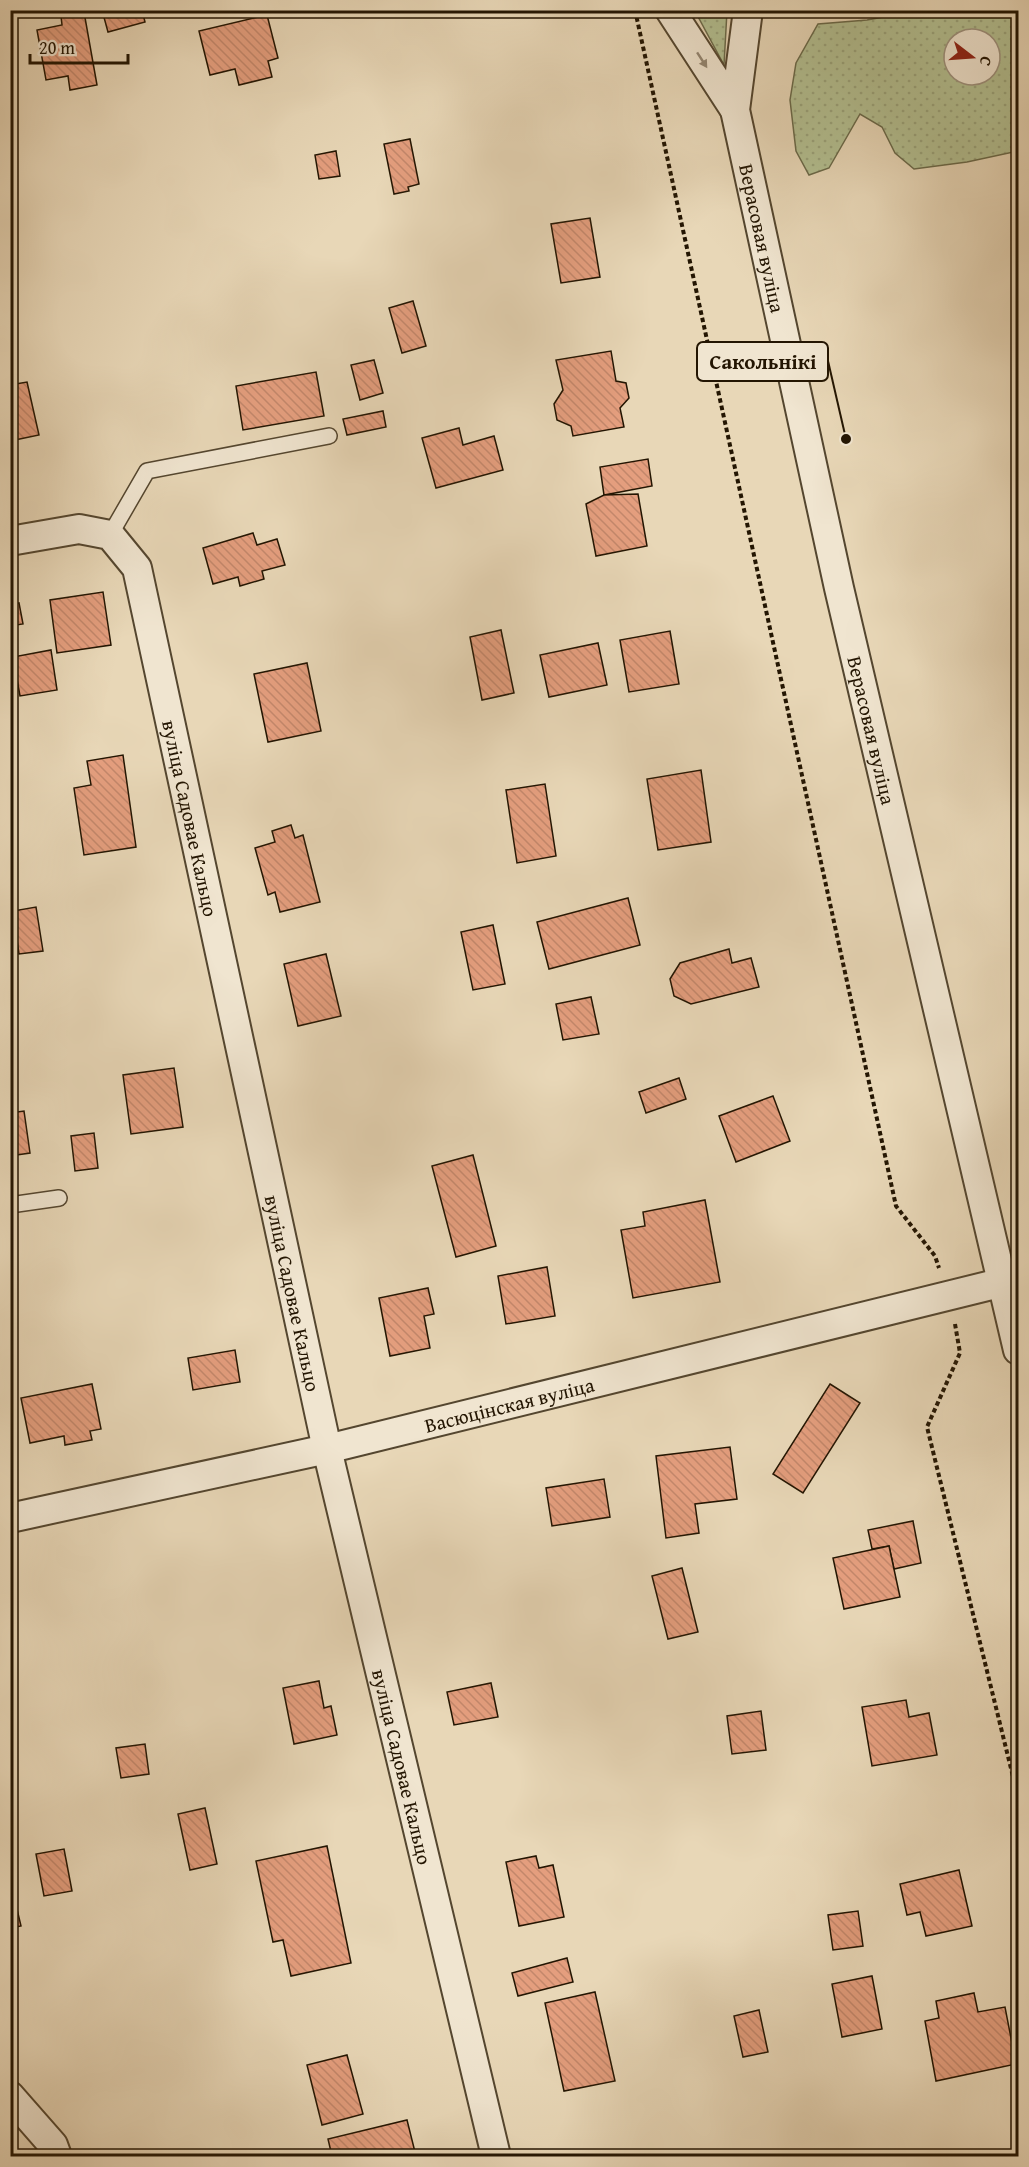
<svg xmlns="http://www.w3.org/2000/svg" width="1029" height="2167" font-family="'Gentium Book Plus',serif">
	<defs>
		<pattern id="grass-dots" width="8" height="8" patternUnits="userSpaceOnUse" patternTransform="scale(1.5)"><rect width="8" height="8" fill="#b3bf91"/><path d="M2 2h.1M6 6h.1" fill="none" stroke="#9aa37b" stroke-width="1.8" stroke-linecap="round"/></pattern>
		<pattern id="building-back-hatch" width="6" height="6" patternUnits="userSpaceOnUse" patternTransform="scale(1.5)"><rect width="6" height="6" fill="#e49e7e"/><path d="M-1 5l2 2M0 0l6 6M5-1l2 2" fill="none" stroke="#c3876b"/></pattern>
	</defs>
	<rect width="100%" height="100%" fill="#e8d7b7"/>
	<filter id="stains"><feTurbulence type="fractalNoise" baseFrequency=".00333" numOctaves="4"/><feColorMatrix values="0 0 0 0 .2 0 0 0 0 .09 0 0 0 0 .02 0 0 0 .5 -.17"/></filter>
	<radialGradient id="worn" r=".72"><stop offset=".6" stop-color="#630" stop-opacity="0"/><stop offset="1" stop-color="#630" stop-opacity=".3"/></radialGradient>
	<g fill="url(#grass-dots)" stroke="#6b6a4a" stroke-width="1.5" fill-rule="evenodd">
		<path d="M922 10 988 15 999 11H1018V151L967 162 914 169 895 153 882 127 860 114 829 168 809 175 796 151 790 100 796 63 818 24 867 20ZM954 39H990V75H954Z"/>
		<path d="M695 11H727L724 65Z"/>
	</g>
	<g fill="url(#building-back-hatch)" stroke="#231502" stroke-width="1.5">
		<path d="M102 10H142L145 22 108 32Z"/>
		<path d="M84 12 97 85 70 90 68 76 46 80 37 30 62 25 61 16Z"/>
		<path d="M267 15 278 58 268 61 272 77 239 85 235 69 210 75 199 31Z"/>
		<path d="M410 139 419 184 408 187 409 191 394 194 384 144Z"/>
		<path d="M336 151 340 176 319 179 315 155Z"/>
		<path d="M590 218 600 277 561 283 551 224Z"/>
		<path d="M413 301 426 346 402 353 389 308Z"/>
		<path d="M611 351 616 381 626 383 629 398 620 408 624 427 573 436 571 426 557 420 554 404 563 390 556 360Z"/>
		<path d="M374 360 383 393 360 400 351 365Z"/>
		<path d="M316 372 324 416 243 430 236 386Z"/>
		<path d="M27 382 39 435 10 441V385Z"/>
		<path d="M383 411 386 427 347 435 343 419Z"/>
		<path d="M459 428 463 445 494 436 503 470 436 488 422 438Z"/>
		<path d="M648 459 652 486 604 495 600 467Z"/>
		<path d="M638 494 647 546 596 556 586 504 604 495Z"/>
		<path d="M253 533 257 545 277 539 285 565 262 571 264 579 240 586 238 577 213 584 203 548Z"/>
		<path d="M103 592 111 645 57 653 50 600Z"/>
		<path d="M19 603 23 624 10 626V605Z"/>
		<path d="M501 630 514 693 482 700 470 637Z"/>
		<path d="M670 631 679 684 629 692 620 640Z"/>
		<path d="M598 643 607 685 549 697 540 655Z"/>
		<path d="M51 650 57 690 20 696 13 657Z"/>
		<path d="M307 663 321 731 268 742 254 674Z"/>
		<path d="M123 755 136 847 84 855 74 788 91 785 87 761Z"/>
		<path d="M701 770 711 842 658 850 647 779Z"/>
		<path d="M545 784 556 856 517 863 506 790Z"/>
		<path d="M291 825 295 838 303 835 320 902 280 912 275 892 268 895 255 848 275 842 272 831Z"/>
		<path d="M10 849 16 886 10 887Z"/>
		<path d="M628 898 640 945 549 969 537 922Z"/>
		<path d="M36 907 43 951 19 954 13 911Z"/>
		<path d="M493 925 505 984 473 990 461 932Z"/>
		<path d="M729 949 732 963 751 958 759 987 691 1004 674 996 670 979 680 963Z"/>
		<path d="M326 954 341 1016 298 1026 284 964Z"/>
		<path d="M591 997 599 1034 563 1040 556 1004Z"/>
		<path d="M174 1068 183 1127 131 1134 123 1075Z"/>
		<path d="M679 1078 686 1099 646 1113 639 1092Z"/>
		<path d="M773 1096 790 1141 736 1162 719 1116Z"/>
		<path d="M24 1111 30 1153 10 1156V1113Z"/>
		<path d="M94 1133 98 1168 75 1171 71 1136Z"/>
		<path d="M473 1155 496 1246 456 1257 432 1166Z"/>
		<path d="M705 1200 720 1282 633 1298 621 1230 645 1226 643 1212Z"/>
		<path d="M547 1267 555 1316 506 1324 498 1276Z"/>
		<path d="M428 1288 434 1314 424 1316 430 1348 390 1356 379 1298Z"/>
		<path d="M235 1350 240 1382 193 1390 188 1358Z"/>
		<path d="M92 1384 101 1429 90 1431 92 1440 65 1445 64 1436 30 1443 21 1398Z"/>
		<path d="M830 1384 860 1403 803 1493 773 1474Z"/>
		<path d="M730 1447 737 1499 695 1504 699 1533 666 1538 656 1456Z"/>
		<path d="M604 1479 610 1517 552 1526 546 1488Z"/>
		<path d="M913 1521 921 1563 894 1569 889 1546 872 1549 868 1530Z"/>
		<path d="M889 1546 900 1597 844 1609 833 1558Z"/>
		<path d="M682 1568 698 1632 668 1639 652 1576Z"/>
		<path d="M319 1681 324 1708 331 1706 337 1735 294 1744 283 1688Z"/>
		<path d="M491 1683 498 1717 454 1725 447 1692Z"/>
		<path d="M906 1700 909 1717 929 1713 937 1755 872 1766 862 1707Z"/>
		<path d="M761 1711 766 1750 732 1754 727 1716Z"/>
		<path d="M145 1744 149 1774 121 1778 116 1748Z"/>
		<path d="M205 1808 217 1864 190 1870 178 1814Z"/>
		<path d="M327 1846 351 1963 291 1976 283 1940 273 1942 256 1861Z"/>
		<path d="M64 1849 72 1891 44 1896 36 1854Z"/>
		<path d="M536 1856 539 1868 553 1865 564 1917 519 1926 506 1862Z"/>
		<path d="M959 1870 972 1926 926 1936 920 1912 907 1915 900 1884Z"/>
		<path d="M10 1880 21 1926 10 1928Z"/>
		<path d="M858 1911 863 1946 833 1950 828 1915Z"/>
		<path d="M567 1958 573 1982 518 1996 512 1973Z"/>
		<path d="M872 1976 882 2029 842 2037 832 1984Z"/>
		<path d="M595 1992 615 2081 564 2091 545 2003Z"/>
		<path d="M974 1993 978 2012 1005 2007 1016 2064 936 2081 925 2021 939 2018 936 2001Z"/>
		<path d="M759 2010 768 2052 743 2057 734 2016Z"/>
		<path d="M347 2055 363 2114 322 2125 307 2065Z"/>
		<path d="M407 2120 416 2156H332L328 2139Z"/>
		<path d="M1018 2151V2156H990V2155Z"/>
	</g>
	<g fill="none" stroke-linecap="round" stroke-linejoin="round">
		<defs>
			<g id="lane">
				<path d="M110 535 147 471 329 436"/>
				<path d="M10 1205 59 1198"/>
			</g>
			<g id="street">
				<path d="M670 10 735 110"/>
				<path id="s1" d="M748 10 735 110 839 588 1018 1350"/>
				<path id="s2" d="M10 541 79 529 110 535 137 568 327 1449 496 2156"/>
				<path id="s3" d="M10 1518 327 1449 1004 1282"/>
				<path d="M10 2096 53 2145 57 2156"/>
			</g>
		</defs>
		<use href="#lane" stroke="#54462f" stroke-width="18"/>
		<use href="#street" stroke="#54462f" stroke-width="32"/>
		<g stroke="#231502" stroke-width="4" stroke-dasharray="4.5 3" stroke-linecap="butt">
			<path d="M635 10 896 1206 935 1256 939 1268"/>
			<path d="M955 1324 960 1353 927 1427 1018 1797"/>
		</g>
		<use href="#lane" stroke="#f0e5d0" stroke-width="15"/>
		<use href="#street" stroke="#f0e5d0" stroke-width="28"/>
	</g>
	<defs><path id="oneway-solid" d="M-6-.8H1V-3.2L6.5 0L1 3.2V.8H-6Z" transform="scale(1.5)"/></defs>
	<use fill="#948773" href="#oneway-solid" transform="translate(702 60) rotate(57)"/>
	<g text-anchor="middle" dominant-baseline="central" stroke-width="4.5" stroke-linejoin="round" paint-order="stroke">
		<g font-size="20" fill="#231502" stroke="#f0e5d0">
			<text stroke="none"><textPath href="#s1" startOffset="232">Верасовая вуліца</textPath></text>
			<text stroke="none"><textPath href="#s1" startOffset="736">Верасовая вуліца</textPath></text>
			<text stroke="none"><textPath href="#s2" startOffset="400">вуліца Садовае Кальцо</textPath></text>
			<text stroke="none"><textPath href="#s2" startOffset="886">вуліца Садовае Кальцо</textPath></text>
			<text stroke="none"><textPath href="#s3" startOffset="512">Васюцінская вуліца</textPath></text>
			<text stroke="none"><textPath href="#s2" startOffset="1372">вуліца Садовае Кальцо</textPath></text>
		</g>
	</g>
	<path fill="none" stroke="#231502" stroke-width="2" d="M846 439L828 361"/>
	<circle fill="#231502" stroke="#f0e5d0" stroke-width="2" cx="846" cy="439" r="6"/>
	<rect fill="#f0e5d0" stroke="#231502" stroke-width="2" x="697" y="342" width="131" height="39" rx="6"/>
	<g font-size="21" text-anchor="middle" font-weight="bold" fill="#231502">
		<text x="763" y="369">Сакольнікі</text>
	</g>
	<rect width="1029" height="2167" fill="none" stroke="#e8d7b7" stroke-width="36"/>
	<rect x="12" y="12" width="1005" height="2143" fill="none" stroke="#231502" stroke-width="3"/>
	<rect x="18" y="18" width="993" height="2131" fill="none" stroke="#231502" stroke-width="1.5"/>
	<g transform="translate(972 57) rotate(107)"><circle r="28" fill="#f0e5d0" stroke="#9e927e" stroke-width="1.5"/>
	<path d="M0-4.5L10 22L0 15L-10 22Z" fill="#8f2418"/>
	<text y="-9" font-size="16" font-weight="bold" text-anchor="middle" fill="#231502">С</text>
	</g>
	<path d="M30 54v9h98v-9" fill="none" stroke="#231502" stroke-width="3"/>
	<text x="39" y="54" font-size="18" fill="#231502" stroke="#f0e5d0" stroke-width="4.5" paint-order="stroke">20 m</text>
	<rect width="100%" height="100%" filter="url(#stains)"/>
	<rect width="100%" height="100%" fill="url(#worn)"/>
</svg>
